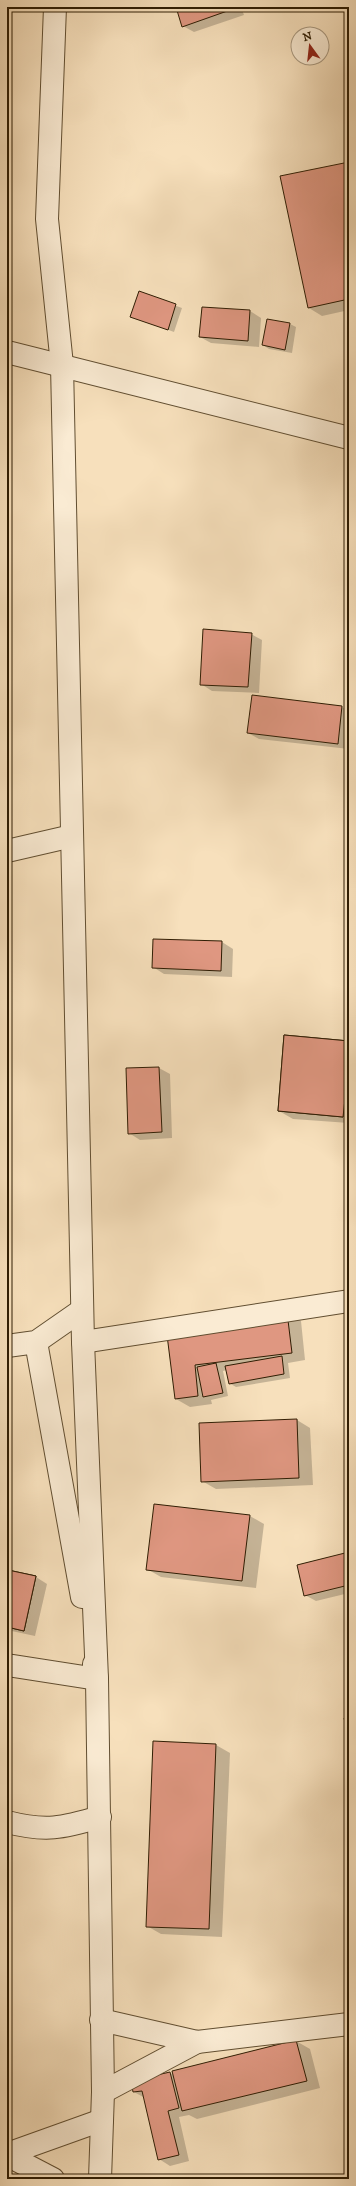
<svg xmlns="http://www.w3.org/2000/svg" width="356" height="2186" font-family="'IM FELL DW Pica',serif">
	<rect width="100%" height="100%" fill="#f7e0bc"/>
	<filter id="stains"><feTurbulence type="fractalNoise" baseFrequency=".005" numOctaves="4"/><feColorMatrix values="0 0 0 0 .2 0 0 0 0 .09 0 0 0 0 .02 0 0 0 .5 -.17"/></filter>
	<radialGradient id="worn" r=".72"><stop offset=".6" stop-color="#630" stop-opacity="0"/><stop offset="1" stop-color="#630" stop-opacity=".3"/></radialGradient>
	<g fill="#0003">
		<path d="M177 7H241L244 15 194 32 183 26Z"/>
		<path d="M7 131 10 132 7 139Z"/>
		<path d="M349 163V310L322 316 309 308Z"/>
		<path d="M140 293 182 308 174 332 131 316Z"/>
		<path d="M202 308 250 311 261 318 259 347 211 343 200 337Z"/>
		<path d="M268 320 290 324 296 327 292 353 269 349 263 345Z"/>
		<path d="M251 634 262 640 259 693 212 691 201 684Z"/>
		<path d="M253 696 342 707 349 711V749L259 739 248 733Z"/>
		<path d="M154 940 222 942 233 949 232 977 164 974 153 967Z"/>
		<path d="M349 1042V1123L293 1119 279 1111Z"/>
		<path d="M159 1068 170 1074 172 1138 140 1140 129 1133Z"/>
		<path d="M287 1313 301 1321 305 1360 288 1363 290 1378 236 1387 229 1383 227 1370 223 1371 228 1396 211 1400 212 1404 190 1407 176 1399 167 1328Z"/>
		<path d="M297 1420 310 1428 313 1485 216 1489 202 1481Z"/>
		<path d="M250 1516 264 1524 256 1588 161 1577 147 1569Z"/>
		<path d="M349 1553V1593L316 1601 305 1595Z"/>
		<path d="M9 1571 36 1577 47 1584 35 1636 7 1630Z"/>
		<path d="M154 1742 216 1745 230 1753 222 1937 161 1934 147 1926Z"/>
		<path d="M296 2041 310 2049 320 2088 197 2119 189 2115 179 2117 189 2161 170 2166 159 2159 145 2098 134 2092 170 2073 174 2075Z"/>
	</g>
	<g fill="#df9781" stroke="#2f1d03">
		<path d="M176 7H232L233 9 182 27Z"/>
		<path d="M349 162V299L308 308 280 176Z"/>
		<path d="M139 291 176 304 168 330 130 317Z"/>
		<path d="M202 307 250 310 248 341 199 337Z"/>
		<path d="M267 319 290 323 285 350 262 345Z"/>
		<path d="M203 629 252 633 248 687 200 685Z"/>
		<path d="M252 695 342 706 338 744 247 733Z"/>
		<path d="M153 939 222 941 221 971 152 968Z"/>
		<path d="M284 1035 349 1041V1091L346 1090 343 1117 278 1111Z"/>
		<path d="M284 1035 349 1041V1091L346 1090 343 1117 278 1111Z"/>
		<path d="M159 1067 162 1132 128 1134 126 1068Z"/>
		<path d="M287 1312 292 1353 195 1365 198 1396 175 1399 166 1327Z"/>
		<path d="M282 1356 284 1374 229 1384 225 1366Z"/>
		<path d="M216 1363 223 1393 203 1397 197 1367Z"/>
		<path d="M297 1419 299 1478 201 1482 199 1423Z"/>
		<path d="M154 1504 250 1515 242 1581 146 1570Z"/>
		<path d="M349 1552V1585L304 1596 297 1565Z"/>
		<path d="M8 1570 36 1576 24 1631 7 1627Z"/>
		<path d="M8 1570 36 1576 24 1631 7 1627Z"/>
		<path d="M349 1716V1741L344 1718Z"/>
		<path d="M153 1741 216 1744 209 1929 146 1927Z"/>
		<path d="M296 2040 307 2081 182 2111 172 2071Z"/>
		<path d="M170 2072 179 2108 168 2111 179 2155 158 2160 142 2091 133 2092 131 2081Z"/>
	</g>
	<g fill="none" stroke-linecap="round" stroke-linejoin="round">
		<defs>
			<g id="minor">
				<path d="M55 7 47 219 62 365 83 1342 97 1679 103 2092 100 2179"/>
				<path d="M7 352 349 438"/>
				<path d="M7 851 72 836"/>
				<path d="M36 1342 82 1597"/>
				<path d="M83 1342 349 1301"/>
				<path d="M7 1346 36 1342 82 1310"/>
				<path d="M7 1665 97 1679 94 1664"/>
				<path d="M7 1822C46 1832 62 1828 100 1817"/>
				<path d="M101 2020 197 2042 349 2024"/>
				<path d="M103 2092 197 2042"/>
				<path d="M7 2154 102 2120"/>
				<path d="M7 2155 53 2179"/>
			</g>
		</defs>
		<use href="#minor" stroke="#614e31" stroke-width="24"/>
		<use href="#minor" stroke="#faebd3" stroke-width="22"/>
	</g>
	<rect width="356" height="2186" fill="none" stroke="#f7e0bc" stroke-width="24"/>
	<rect x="8" y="8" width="340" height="2170" fill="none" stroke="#2f1d03" stroke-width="2"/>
	<rect x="12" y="12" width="332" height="2162" fill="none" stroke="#2f1d03"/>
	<g transform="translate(310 46) rotate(345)"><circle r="19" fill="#faebd3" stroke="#a99980"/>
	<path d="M0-3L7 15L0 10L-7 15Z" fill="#8f2418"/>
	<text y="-6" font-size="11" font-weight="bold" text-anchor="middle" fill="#2f1d03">N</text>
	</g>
	<rect width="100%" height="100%" filter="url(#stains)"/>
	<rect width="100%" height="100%" fill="url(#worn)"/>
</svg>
